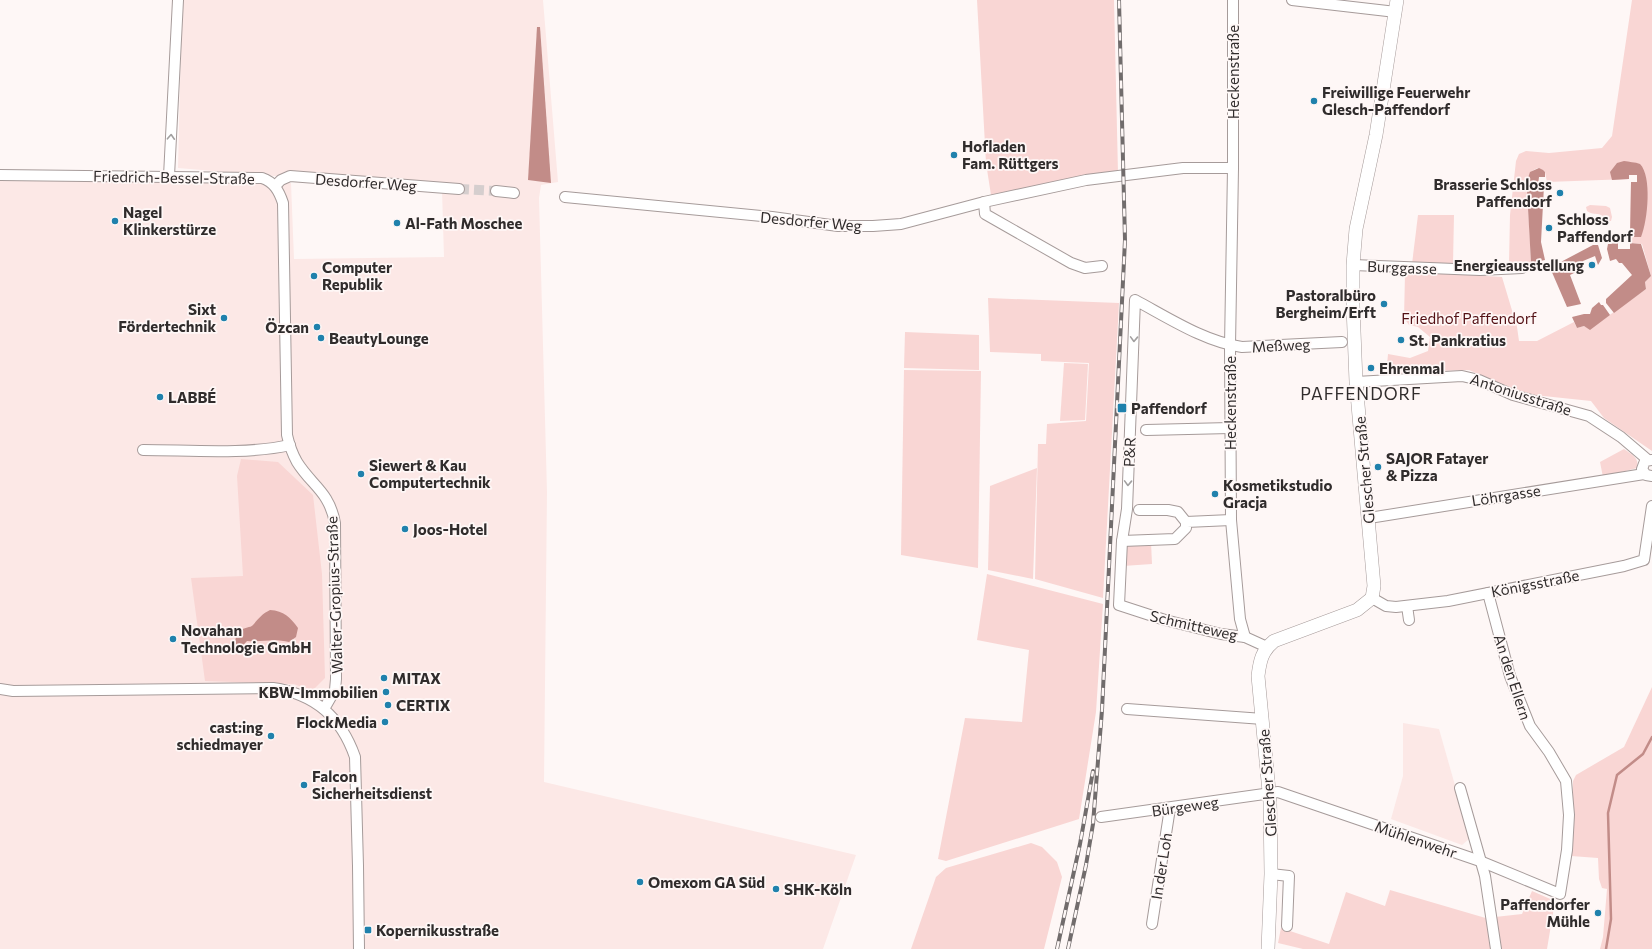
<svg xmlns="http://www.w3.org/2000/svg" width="1652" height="949" font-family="Commissioner,sans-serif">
	<rect width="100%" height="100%" fill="#fef7f6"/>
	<g fill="#fce8e6">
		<path d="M182 0H543L558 182 541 185 539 198 547 492 544 782 856 855 823 949H0V180L291 183 294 259 444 257 442 190 178 168Z"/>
		<path d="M1403 723 1439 729 1470 838 1462 845 1391 819 1403 776Z"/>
	</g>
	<g fill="#f9d6d4">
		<path d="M977 0H1114L1118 173 1086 176 991 195 986 163Z"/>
		<path d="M1632 0H1652V451L1604 418 1591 401 1534 395 1508 387 1469 370 1433 371 1427 376H1386L1388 354 1410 358 1428 351 1430 337 1418 327 1409 325 1404 318 1405 274H1454L1502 277 1517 327 1519 341H1537L1574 322 1577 328 1584 326 1590 329 1646 289 1645 282 1651 276 1642 244 1630 243 1631 182H1637V175H1629V179L1547 182 1545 172 1538 168C1529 171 1528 177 1527 185L1531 263 1509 264 1510 215 1516 161 1519 154 1526 151 1549 153 1602 148 1612 136Z"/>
		<path d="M1590 205 1606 206 1610 208 1612 217 1611 221H1607C1600 210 1596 217 1587 211L1586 207Z"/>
		<path d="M1418 215H1454L1453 264H1412Z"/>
		<path d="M988 298 1119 303 1103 598 1035 579 1038 444H1046L1047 424 1086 421 1089 363 1041 361V354L990 352Z"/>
		<path d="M905 332 979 335V370L904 368Z"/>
		<path d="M1064 363 1088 364 1085 420 1060 421Z"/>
		<path d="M904 370 981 371 978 568 901 555Z"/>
		<path d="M1624 449C1631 454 1640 458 1637 468L1603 477 1600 462Z"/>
		<path d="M241 459 278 462 313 495 322 574 325 678 312 691 294 684 205 681 191 578 243 576 237 476Z"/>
		<path d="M1037 468 1033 579 988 570 990 486Z"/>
		<path d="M1151 542 1152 564 1123 566 1124 543Z"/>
		<path d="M987 574 1103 604 1096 712 1079 819 946 861 938 859 965 718 1022 722 1029 650 977 640Z"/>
		<path d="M1652 687V949H1600L1603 937 1607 889 1602 888 1599 879 1598 858 1571 856 1573 781 1576 775 1624 747Z"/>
		<path d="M1031 843 1042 847 1057 862 1062 877 1044 949H911L936 877 946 868Z"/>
		<path d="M1390 890 1489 919 1493 949H1303L1278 943 1281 928 1329 944 1346 892 1385 906Z"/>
		<path d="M1532 891 1555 901 1547 949H1500L1495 917 1522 914Z"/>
	</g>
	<g fill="#c28c88">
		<path d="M537 27H540L551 183 528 180Z"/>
		<path d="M1624 161C1629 162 1635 162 1640 164 1652 176 1648 220 1641 237H1630L1631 182H1637V175H1629V179L1612 180 1610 172 1617 163Z"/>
		<path d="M1539 168 1543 170 1545 172V177H1539L1538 185 1544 186 1541 242 1545 260 1531 263 1527 190 1528 178 1530 172Z"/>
		<path d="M1618 243V249H1630V243L1641 244 1651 276 1645 282 1646 289 1614 313 1606 303V299L1632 275 1622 263H1619L1616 259 1610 261 1607 249 1608 244Z"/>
		<path d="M1593 245H1598L1602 258 1598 265 1595 256 1583 261V265L1578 271 1570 275 1581 304 1567 307 1551 270 1558 269 1557 264Z"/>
		<path d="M1599 302 1601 305H1603L1610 315 1590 330 1584 326 1577 328 1572 317 1584 314H1590L1592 308Z"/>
		<path d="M270 610C284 611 290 617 298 628L296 637 289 642C274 638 262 642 247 641L238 651H236C234 645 235 633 241 630 245 627 250 628 253 625 259 618 262 614 270 610Z"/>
	</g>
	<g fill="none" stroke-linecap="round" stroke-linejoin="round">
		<path stroke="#c28c88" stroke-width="2.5" d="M1606 949 1611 919 1608 813 1617 775 1643 754 1652 737"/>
		<path stroke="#d5cece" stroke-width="10" stroke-dasharray="10 5" stroke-linecap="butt" d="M459 189 496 191"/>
		<defs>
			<g id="minor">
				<path d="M1233 0V168L1230 346 1231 520 1240 619 1245 637"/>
				<path d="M1292 0 1396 12"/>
				<path d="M0 175 262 178C274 182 279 191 283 203L287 435C289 444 292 453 297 462 312 486 329 491 335 523L336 679 335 690 324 709"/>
				<path d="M169 176 178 0"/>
				<path d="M275 186 281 180 290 176 459 189"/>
				<path d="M496 191 514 193"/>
				<path d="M565 197 772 217 838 226H873L901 224 984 202 1086 180 1183 168H1233"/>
				<path d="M984 202 985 214 1071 263 1085 268 1102 266"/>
				<path d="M1353 265 1480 270 1522 268"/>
				<path d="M1356 382 1462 376 1479 380 1513 395 1589 416 1621 437 1648 460"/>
				<path d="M1146 430 1230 428"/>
				<path d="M143 450C188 450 246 455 290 445"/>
				<path d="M1652 460 1645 461 1642 469 1646 475 1652 476"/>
				<path d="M1139 510H1168L1178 512 1186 522"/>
				<path d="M1369 518 1644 474"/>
				<path d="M1122 541 1175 539 1186 528V522L1231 520"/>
				<path d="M1372 598 1386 606 1396 607 1448 601 1624 566 1644 560 1652 506"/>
				<path d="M1407 606 1409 620"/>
				<path d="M1267 647 1245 637 1221 634 1165 620 1119 605 1122 541 1127 509 1135 300C1167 317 1205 342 1242 347L1342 342"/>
				<path d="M0 689 13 691 273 688C315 694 341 717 355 757L358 866 359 949"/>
				<path d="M1127 709 1263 719"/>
				<path d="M1460 788 1485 876 1496 949"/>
				<path d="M1101 817 1278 792 1480 861 1560 894 1567 850 1569 815 1566 781 1549 752 1530 726 1510 676 1488 593"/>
				<path d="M1271 874 1289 876 1287 926"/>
				<path d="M1152 924 1170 808"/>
			</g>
			<path id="tertiary" d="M1268 949 1271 874 1270 802 1258 676C1260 660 1262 651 1274 641L1357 610 1372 598 1374 586 1356 382 1353 306V265L1356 229 1376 135 1397 0"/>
		</defs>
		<use href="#minor" stroke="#a69b9a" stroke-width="12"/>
		<use href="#tertiary" stroke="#a69b9a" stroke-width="14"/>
		<use href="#minor" stroke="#fff" stroke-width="10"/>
		<use href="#tertiary" stroke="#fff" stroke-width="13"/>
		<defs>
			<g id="rail">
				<path d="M1057 949 1080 844 1093 771"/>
				<path d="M1068 949 1086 865 1093 824 1102 710 1125 240 1119 0"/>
			</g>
		</defs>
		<use href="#rail" stroke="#716c6c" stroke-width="4"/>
		<use href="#rail" stroke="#fef7f6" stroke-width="2.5" stroke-dasharray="8" stroke-linecap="butt"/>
	</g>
	<defs><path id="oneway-chevron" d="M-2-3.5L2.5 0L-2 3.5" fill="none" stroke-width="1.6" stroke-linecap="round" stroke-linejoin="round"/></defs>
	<g stroke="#a2a0a0">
		<use href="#oneway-chevron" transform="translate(171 137) rotate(-87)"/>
		<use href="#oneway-chevron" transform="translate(1134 339) rotate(92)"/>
		<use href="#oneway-chevron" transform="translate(1128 483) rotate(92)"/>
	</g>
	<g fill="#1f81ac" stroke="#fef7f6" stroke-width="1.5">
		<circle cx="1314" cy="101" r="4"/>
		<circle cx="954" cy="155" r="4"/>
		<circle cx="1560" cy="193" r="4"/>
		<circle cx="115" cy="221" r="4"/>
		<circle cx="397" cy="223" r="4"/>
		<circle cx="1549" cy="228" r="4"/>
		<circle cx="1592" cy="265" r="4"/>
		<circle cx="314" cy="276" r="4"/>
		<circle cx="1384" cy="304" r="4"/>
		<circle cx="224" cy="318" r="4"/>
		<circle cx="317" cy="327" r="4"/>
		<circle cx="321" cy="338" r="4"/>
		<circle cx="1401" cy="340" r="4"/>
		<circle cx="1371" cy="368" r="4"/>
		<circle cx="160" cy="397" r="4"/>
		<rect x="1117" y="403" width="10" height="10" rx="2"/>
		<circle cx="1378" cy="467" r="4"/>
		<circle cx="361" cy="474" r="4"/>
		<circle cx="1215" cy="494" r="4"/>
		<circle cx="405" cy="529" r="4"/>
		<circle cx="173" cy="639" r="4"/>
		<circle cx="384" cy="678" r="4"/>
		<circle cx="386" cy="692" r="4"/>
		<circle cx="388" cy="705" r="4"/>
		<circle cx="385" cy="722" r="4"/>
		<circle cx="271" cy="736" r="4"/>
		<circle cx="304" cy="785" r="4"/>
		<circle cx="640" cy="882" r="4"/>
		<circle cx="776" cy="889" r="4"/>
		<circle cx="1598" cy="913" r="4"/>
		<rect x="364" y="926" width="8" height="8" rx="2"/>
	</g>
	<g text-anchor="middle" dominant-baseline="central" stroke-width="3.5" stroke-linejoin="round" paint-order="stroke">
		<g font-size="15" fill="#302c2c" stroke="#fef7f6">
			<text transform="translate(1233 72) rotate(-90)">Heckenstraße</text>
			<text transform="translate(174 177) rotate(1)">Friedrich-Bessel-Straße</text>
			<text transform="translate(366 182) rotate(4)">Desdorfer Weg</text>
			<text transform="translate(811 221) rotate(5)">Desdorfer Weg</text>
			<text transform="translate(1402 267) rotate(2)">Burggasse</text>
			<text transform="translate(1281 345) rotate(-3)">Meßweg</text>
			<text transform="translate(1521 394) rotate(18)">Antoniusstraße</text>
			<text transform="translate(1230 403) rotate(-90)">Heckenstraße</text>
			<text transform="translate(1129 452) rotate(-88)">P&amp;R</text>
			<text transform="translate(1364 470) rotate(-95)">Glescher Straße</text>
			<text transform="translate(1506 495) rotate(-9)">Löhrgasse</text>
			<text transform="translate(1535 583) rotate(-11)">Königsstraße</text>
			<text transform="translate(334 595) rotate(-92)">Walter-Gropius-Straße</text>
			<text transform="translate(1194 625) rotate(13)">Schmitteweg</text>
			<text transform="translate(1513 677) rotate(72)">An den Ellern</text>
			<text transform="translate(1267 783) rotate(-94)">Glescher Straße</text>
			<text transform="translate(1185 806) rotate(-8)">Bürgeweg</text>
			<text transform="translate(1416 839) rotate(19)">Mühlenwehr</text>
			<text transform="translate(1161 866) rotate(-81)">In der Loh</text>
		</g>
		<g font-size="15" font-weight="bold" fill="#302c2c" stroke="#fef7f6" text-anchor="start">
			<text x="1322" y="92">Freiwillige Feuerwehr<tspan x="1322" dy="17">Glesch-Paffendorf</tspan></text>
			<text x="962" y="146">Hofladen<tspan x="962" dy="17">Fam. Rüttgers</tspan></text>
			<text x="1552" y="184" text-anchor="end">Brasserie Schloss<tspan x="1552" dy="17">Paffendorf</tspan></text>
			<text x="123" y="212">Nagel<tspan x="123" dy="17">Klinkerstürze</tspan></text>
			<text x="1557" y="219">Schloss<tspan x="1557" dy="17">Paffendorf</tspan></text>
			<text x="405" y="223">Al-Fath Moschee</text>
			<text x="1584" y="265" text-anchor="end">Energieausstellung</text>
			<text x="322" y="267">Computer<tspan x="322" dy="17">Republik</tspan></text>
			<text x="1376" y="295" text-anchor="end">Pastoralbüro<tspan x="1376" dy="17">Bergheim/Erft</tspan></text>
			<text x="216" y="309" text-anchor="end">Sixt<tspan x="216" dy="17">Fördertechnik</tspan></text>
			<text x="309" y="327" text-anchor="end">Özcan</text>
			<text x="329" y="338">BeautyLounge</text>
			<text x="1409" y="340">St. Pankratius</text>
			<text x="1379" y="368">Ehrenmal</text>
			<text x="168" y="397">LABBÉ</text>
			<text x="1131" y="408">Paffendorf</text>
			<text x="1386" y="458">SAJOR Fatayer<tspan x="1386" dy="17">&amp; Pizza</tspan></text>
			<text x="369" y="465">Siewert &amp; Kau<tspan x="369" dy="17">Computertechnik</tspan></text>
			<text x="1223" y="485">Kosmetikstudio<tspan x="1223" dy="17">Gracja</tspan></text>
			<text x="413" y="529">Joos-Hotel</text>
			<text x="181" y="630">Novahan<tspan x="181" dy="17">Technologie GmbH</tspan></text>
			<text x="392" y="678">MITAX</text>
			<text x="378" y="692" text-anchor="end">KBW-Immobilien</text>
			<text x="396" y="705">CERTIX</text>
			<text x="377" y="722" text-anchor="end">FlockMedia</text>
			<text x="263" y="727" text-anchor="end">cast:ing<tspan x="263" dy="17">schiedmayer</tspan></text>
			<text x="312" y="776">Falcon<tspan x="312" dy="17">Sicherheitsdienst</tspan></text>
			<text x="648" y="882">Omexom GA Süd</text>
			<text x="784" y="889">SHK-Köln</text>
			<text x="1590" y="904" text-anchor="end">Paffendorfer<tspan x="1590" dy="17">Mühle</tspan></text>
			<text x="376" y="930">Kopernikusstraße</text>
		</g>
		<g font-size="15" fill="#531014" stroke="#fef7f6">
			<text x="1469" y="318">Friedhof Paffendorf</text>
		</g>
		<g font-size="17" letter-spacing="1" fill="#302c2c" stroke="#fef7f6">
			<text x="1361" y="393">PAFFENDORF</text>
		</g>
	</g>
</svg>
